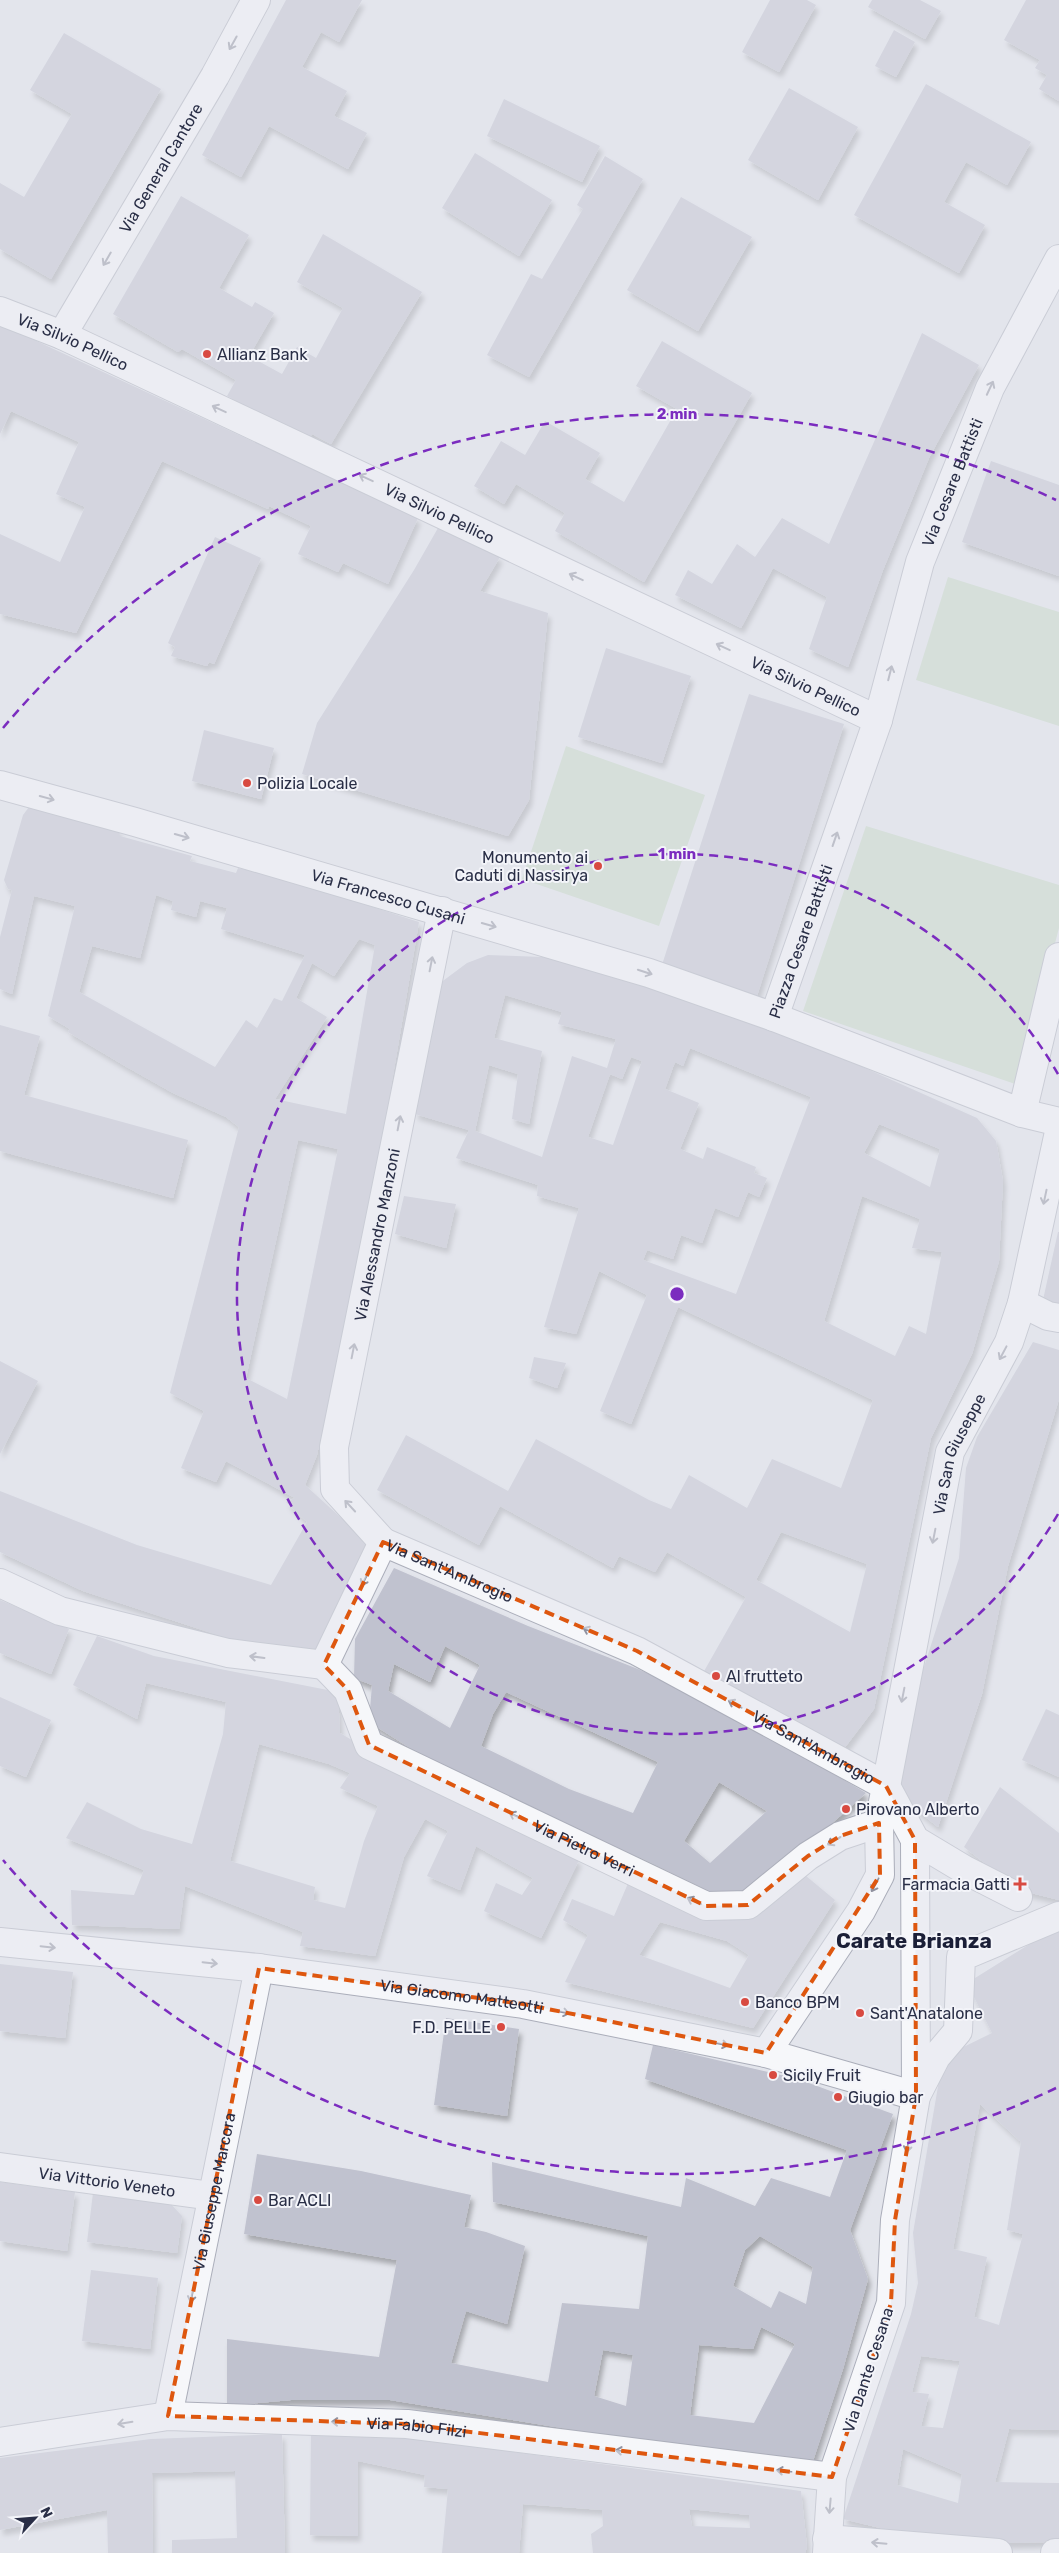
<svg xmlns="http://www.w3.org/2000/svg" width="1059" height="2553" font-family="Rubik,sans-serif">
	<defs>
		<filter id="shadow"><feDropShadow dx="3" dy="5.5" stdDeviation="2.5" flood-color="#0004"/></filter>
	</defs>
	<rect width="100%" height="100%" fill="#e3e5ec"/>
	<g fill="#c5d7c4">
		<path d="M948 577 1059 612V726L916 680Z"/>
		<path d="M566 746 705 795 659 926 522 879Z"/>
		<path d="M866 826 1059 885V928L1018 1085 803 1011Z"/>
	</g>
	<g fill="#c0c2cf" fill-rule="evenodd" filter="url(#shadow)">
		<path d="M286 0H362L339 42 321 32 302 67 347 91 334 116 367 133 348 169 269 126 241 177 202 155Z"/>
		<path d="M770 0H807L816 5 779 72 742 52Z"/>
		<path d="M872 0H920L941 11 925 39 868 7Z"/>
		<path d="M1026 0H1059V101L1039 89 1047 75 1035 68 1040 60 1004 40Z"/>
		<path d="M894 30 915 42 896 77 875 66Z"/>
		<path d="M64 33 161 89 51 279 0 249V183L24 197 72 114 30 90Z"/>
		<path d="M926 84 1031 142 1007 185 966 162 944 202 985 225 959 273 854 215Z"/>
		<path d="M789 88 858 127 818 200 748 160Z"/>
		<path d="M504 99 600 146 582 182 487 136Z"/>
		<path d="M475 153 552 200 519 256 442 208Z"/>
		<path d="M605 156 643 179 529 377 487 355 531 274 542 279 583 209 577 205Z"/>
		<path d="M181 196 249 235 219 288 252 307 255 302 274 313 249 356 282 374 297 347 316 358 343 308 297 282 323 234 422 292 331 444 312 434 309 439 227 396 236 380 182 349 178 352 113 314Z"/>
		<path d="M681 197 752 237 698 331 627 290Z"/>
		<path d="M2 325 418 518 388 584 343 563 338 572 298 554 311 526 269 506 268 509 162 461 76 633 0 614V534L60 562 85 507 56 494 79 442 11 411 0 434V326Z"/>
		<path d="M922 333 979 365 929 458 883 570 848 667 809 649 827 597 773 568 741 628 675 595 688 570 712 584 737 544 755 557 782 518 829 544Z"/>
		<path d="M662 341 752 393 644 582 555 531 565 513 516 484 504 504 474 486 501 441 525 455 545 421 600 453 585 479 624 502 677 409 636 386Z"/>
		<path d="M991 461 1059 485V576L962 542Z"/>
		<path d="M438 528 500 557 480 591 548 613 529 800 508 836 302 774 317 723 414 570Z"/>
		<path d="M215 537 261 558 214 664 209 662 207 666 171 656 175 647 168 643Z"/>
		<path d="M606 648 691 676 662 763 578 737Z"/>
		<path d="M749 694 844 724 756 999 661 968Z"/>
		<path d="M204 730 274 748 261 799 192 781Z"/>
		<path d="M29 807 119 830 120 836 192 856 190 861 236 873 238 868 286 879 419 922 379 1158 317 1455 305 1485 370 1544 320 1655 227 1638 83 1591 0 1552V1491L137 1545 271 1585 307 1522 286 1502 295 1498 226 1461 216 1482 181 1468 204 1411 170 1393 239 1127 226 1117 173 1093 125 1066 68 1032 70 1029 48 1016 75 906 34 896 12 994 0 989V937L12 890 8 889 4 880 23 815ZM156 895 173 901 171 910 196 917 200 901 227 908 221 929 305 955 282 1001 274 998 257 1028 246 1020 215 1067 79 992 92 946 140 958ZM359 939 375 945 346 1114 275 1099 327 1017 296 998 312 963 334 976ZM298 1140 338 1149 287 1399 246 1378Z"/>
		<path d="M488 955 543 957 637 983 791 1035 977 1118 996 1141 1003 1181 999 1261 972 1354 931 1438 874 1709 843 1750 703 1673 746 1597 667 1552 655 1572 619 1556 613 1568 500 1506 479 1545 377 1490 406 1435 508 1491 536 1439 649 1500 671 1509 689 1475 747 1508 772 1459 841 1488 873 1400 678 1307 631 1424 600 1411 647 1295 599 1271 576 1334 544 1327 579 1208 537 1196 538 1185 456 1158 469 1130 415 1114 432 989 467 963ZM505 995 562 1012 558 1024 616 1039 607 1068 572 1056 542 1157 475 1131 489 1065 518 1074 512 1119 529 1124 542 1051 494 1038ZM690 1048 811 1097 736 1294 643 1260 647 1250 673 1259 681 1235 702 1243 715 1208 738 1217 748 1192 759 1197 767 1178 754 1173 756 1167 707 1147 703 1159 680 1149 699 1103 665 1089 675 1062 683 1066ZM631 1057 642 1061 613 1145 588 1137 610 1074 622 1079ZM879 1124 940 1149 930 1187 864 1153ZM862 1196 920 1219 912 1248 942 1252 926 1334 909 1326 895 1356 824 1321ZM781 1532 867 1564 850 1632 756 1580Z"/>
		<path d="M0 1025 40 1036 24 1095 188 1140 173 1198 0 1151Z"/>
		<path d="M404 1196 456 1204 446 1248 395 1234Z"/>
		<path d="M1058 1232H1059V1303L1043 1300Z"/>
		<path d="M1033 1342 1059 1350V1399L1008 1566 982 1694 938 1827 913 1807 897 1775 922 1673 959 1558 966 1468 977 1437Z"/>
		<path d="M534 1357 566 1363 557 1388 529 1378Z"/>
		<path d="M0 1361 38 1381 0 1454Z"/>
		<path d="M394 1568 528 1626 638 1669 730 1713 866 1793 748 1898 719 1896 641 1858 554 1824 464 1782 369 1722 372 1685 354 1678 355 1639ZM445 1646 480 1665 450 1728 388 1691 394 1664 430 1682ZM506 1692 658 1762 633 1813 569 1789 481 1746 493 1714ZM719 1782 767 1811 710 1863 684 1841Z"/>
		<path d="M0 1600 69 1629 51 1674 0 1653Z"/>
		<path d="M97 1636 154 1656 338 1692 340 1733 444 1795 579 1860 541 1938 484 1911 496 1883 522 1895 533 1878 476 1846 460 1890 427 1876 448 1831 425 1819 404 1857 375 1956 300 1946 303 1932 185 1886 179 1929 72 1925 71 1890 134 1895 144 1870 66 1838 87 1802 141 1829 192 1844 223 1734 226 1702 146 1683 137 1719 73 1685ZM259 1744 329 1764 350 1773 340 1788 378 1806 364 1841 345 1908 313 1900 315 1887 230 1861Z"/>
		<path d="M0 1697 51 1720 26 1777 0 1766Z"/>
		<path d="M1046 1709 1059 1715V1777L1022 1760Z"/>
		<path d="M1000 1787 1059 1833V1900L1019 1890 964 1847Z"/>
		<path d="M800 1871 835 1900 753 2028 565 1982 588 1935 563 1920 572 1899 614 1916 629 1881 720 1919 751 1918ZM660 1922 727 1941 749 1955 730 1988 639 1955Z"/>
		<path d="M1057 1927 1059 1930V2430L1009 2429 995 2482 1059 2483V2542L1002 2543 905 2534 843 2519 911 2314 918 2283 913 2233 943 2057 992 2033 967 1983ZM980 2104 1021 2142 1007 2230 1023 2234 999 2325 974 2317 987 2257 953 2249ZM921 2356 960 2361 943 2428 921 2426 929 2394 912 2392ZM903 2449 962 2474 958 2503 897 2485Z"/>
		<path d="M0 1964 73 1972 65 2038 0 2031Z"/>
		<path d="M446 2018 519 2029 507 2116 434 2105Z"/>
		<path d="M653 2045 798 2079 893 2114 850 2230 868 2279 843 2369 812 2464 623 2438 390 2400H291L227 2406V2339L379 2357 397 2260 244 2234 257 2154 361 2171 471 2195 464 2227 486 2232 525 2246 507 2324 466 2311 451 2363 548 2382 562 2303 639 2309 648 2236 493 2202 492 2162 681 2207 686 2178 755 2206 771 2178 830 2197 847 2150 645 2079ZM760 2236 813 2267 806 2304 779 2291 771 2308 733 2286 745 2250ZM761 2327 795 2344 754 2423 690 2415 699 2345 753 2349ZM603 2350 633 2355 626 2406 594 2396Z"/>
		<path d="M0 2182 75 2192 67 2251 0 2241Z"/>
		<path d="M93 2193 169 2202 182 2216 177 2253 87 2242Z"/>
		<path d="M91 2270 158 2278 150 2349 82 2341Z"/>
		<path d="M311 2427H402L513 2452 801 2491 807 2547 805 2553H593L591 2534 603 2526 602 2510 523 2504 519 2553H442L448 2489 424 2487 425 2475 358 2461V2536L310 2535ZM689 2509 749 2515 750 2528 692 2526Z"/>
		<path d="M282 2434 285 2553H172V2540L237 2538 235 2471 152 2473 153 2553H108L107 2510 0 2530V2458L151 2439Z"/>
	</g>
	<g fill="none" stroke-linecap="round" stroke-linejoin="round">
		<defs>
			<g id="pedestrian">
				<path d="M1022 1113 1059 957"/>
				<path d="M886 1786 915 1840 965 1870 1018 1897"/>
				<path d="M915 1840 916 2092"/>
				<path d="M916 2096 936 2057 958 2031 961 1957 1059 1916"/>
			</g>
			<g id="minor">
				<path id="s1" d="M0 311 62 335 878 720"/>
				<path id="s2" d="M62 335 215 76 256 0"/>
				<path id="s3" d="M0 785 135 822 649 973 774 1017 1022 1113 1059 1122"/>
				<path id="s4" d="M774 1017 878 720 920 562 990 388 1059 259"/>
				<path d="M1022 1303 1048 1316 1059 1318"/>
				<path id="s5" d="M383 1542 335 1489 334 1447 442 911"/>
				<path id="s6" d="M0 1583 60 1611 228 1653 324 1665 383 1542 637 1651 886 1786"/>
				<path id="s7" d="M324 1665 348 1690 369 1745 706 1906 748 1905 808 1856 840 1836 879 1823"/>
				<path id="s8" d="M0 1942 259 1968 523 2004 766 2053 916 2096 895 2220 891 2303 832 2477 827 2553"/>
				<path id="s9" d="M766 2053 861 1911 880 1875 879 1823 950 1452 1009 1342 1022 1303 1059 1132"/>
				<path id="s10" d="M0 2167 212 2196"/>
				<path id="s11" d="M168 2416 259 1968"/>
				<path id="s12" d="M0 2442 168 2416 407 2424 832 2477"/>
				<path d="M827 2539 998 2553"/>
				<path d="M1055 2553H1059"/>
			</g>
		</defs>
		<use href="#pedestrian" stroke="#abaeba" stroke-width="30"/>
		<use href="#minor" stroke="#abaeba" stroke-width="30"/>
		<use href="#pedestrian" stroke="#f6f7fa" stroke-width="28"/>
		<use href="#minor" stroke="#f6f7fa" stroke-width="28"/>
	</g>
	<defs><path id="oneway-shaft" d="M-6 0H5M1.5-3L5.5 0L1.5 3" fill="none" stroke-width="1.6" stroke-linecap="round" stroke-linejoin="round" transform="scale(1.25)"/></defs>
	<g stroke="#9092a0">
		<use href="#oneway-shaft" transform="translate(233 43) rotate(119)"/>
		<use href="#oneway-shaft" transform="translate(107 259) rotate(120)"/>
		<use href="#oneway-shaft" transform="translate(990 388) rotate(-65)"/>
		<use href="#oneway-shaft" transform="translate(219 409) rotate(-155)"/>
		<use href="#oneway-shaft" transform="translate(366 478) rotate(-155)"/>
		<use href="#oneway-shaft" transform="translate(576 577) rotate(-155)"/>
		<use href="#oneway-shaft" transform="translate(723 647) rotate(-155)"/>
		<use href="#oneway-shaft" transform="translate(890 673) rotate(-76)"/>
		<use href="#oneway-shaft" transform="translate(47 798) rotate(15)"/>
		<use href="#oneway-shaft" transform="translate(182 836) rotate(16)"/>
		<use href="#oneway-shaft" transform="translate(835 839) rotate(-71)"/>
		<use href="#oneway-shaft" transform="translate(489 925) rotate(16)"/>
		<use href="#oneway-shaft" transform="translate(431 964) rotate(-79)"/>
		<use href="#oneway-shaft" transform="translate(645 972) rotate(18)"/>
		<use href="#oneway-shaft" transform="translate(399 1123) rotate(-79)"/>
		<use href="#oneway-shaft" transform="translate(1045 1197) rotate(102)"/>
		<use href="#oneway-shaft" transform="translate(353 1351) rotate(-79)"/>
		<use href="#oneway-shaft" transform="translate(1003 1353) rotate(118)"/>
		<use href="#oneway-shaft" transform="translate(350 1506) rotate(-133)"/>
		<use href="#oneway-shaft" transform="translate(934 1536) rotate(101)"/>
		<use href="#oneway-shaft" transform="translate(365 1579) rotate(116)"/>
		<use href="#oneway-shaft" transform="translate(590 1631) rotate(-157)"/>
		<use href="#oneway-shaft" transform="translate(257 1657) rotate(-173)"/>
		<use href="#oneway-shaft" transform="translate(903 1695) rotate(101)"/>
		<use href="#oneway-shaft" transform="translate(735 1704) rotate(-152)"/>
		<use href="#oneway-shaft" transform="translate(516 1816) rotate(-155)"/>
		<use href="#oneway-shaft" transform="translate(834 1841) rotate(149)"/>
		<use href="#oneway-shaft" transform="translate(875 1885) rotate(118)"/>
		<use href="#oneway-shaft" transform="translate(694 1901) rotate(-155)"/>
		<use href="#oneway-shaft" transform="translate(48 1947) rotate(6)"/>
		<use href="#oneway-shaft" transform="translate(210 1963) rotate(6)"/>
		<use href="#oneway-shaft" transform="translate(562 2012) rotate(11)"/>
		<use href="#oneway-shaft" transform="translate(721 2044) rotate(11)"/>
		<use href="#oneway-shaft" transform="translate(908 2145) rotate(100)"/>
		<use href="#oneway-shaft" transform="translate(192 2295) rotate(101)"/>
		<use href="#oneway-shaft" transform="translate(339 2422) rotate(-178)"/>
		<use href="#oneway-shaft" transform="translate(125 2423) rotate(171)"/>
		<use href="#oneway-shaft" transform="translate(623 2451) rotate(-173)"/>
		<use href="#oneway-shaft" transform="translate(784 2471) rotate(-173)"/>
		<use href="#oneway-shaft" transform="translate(830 2506) rotate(95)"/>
		<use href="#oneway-shaft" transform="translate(879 2543) rotate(-175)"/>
	</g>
	<path d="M0 0H1059V2553H0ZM383 1542 637 1651 886 1786 915 1840 916 2096 895 2220 891 2303 832 2477 407 2424 168 2416 259 1968 523 2004 766 2053 880 1875 879 1823 840 1836 808 1856 748 1905 706 1906 369 1745 348 1690 324 1665Z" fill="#e3e5ec" fill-opacity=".55" fill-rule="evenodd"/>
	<path fill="none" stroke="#de570f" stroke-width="4" stroke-dasharray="10 6" stroke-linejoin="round" d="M383 1542 637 1651 886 1786 915 1840 916 2096 895 2220 891 2303 832 2477 407 2424 168 2416 259 1968 523 2004 766 2053 880 1875 879 1823 840 1836 808 1856 748 1905 706 1906 369 1745 348 1690 324 1665Z"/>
	<g fill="none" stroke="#7b2cbf" stroke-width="2.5" stroke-dasharray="9 6">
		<path d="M1058 1514A440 440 0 1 1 1058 1074"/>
		<path d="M1056 2088A880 880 0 0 1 3 1860M3 728A880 880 0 0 1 1056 500"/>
	</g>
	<g fill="#d84a41" stroke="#f3f4f9" stroke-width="2">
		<circle cx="207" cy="354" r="5"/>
		<circle cx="247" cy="783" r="5"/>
		<circle cx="598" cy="866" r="5"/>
		<circle cx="716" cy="1676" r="5"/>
		<circle cx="846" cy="1809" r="5"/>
		<path d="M1017.5 1876.5h5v5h5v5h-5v5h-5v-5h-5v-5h5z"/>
		<circle cx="745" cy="2002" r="5"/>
		<circle cx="860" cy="2013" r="5"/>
		<circle cx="501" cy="2027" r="5"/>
		<circle cx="773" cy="2075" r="5"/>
		<circle cx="838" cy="2097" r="5"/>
		<circle cx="258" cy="2200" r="5"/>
	</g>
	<g text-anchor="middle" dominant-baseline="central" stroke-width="4" stroke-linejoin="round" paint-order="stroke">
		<g font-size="16" fill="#292e46" stroke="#f3f4f9">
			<text stroke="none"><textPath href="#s2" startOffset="194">Via General Cantore</textPath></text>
			<text stroke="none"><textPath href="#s1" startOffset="79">Via Silvio Pellico</textPath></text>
			<text stroke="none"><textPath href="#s4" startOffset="564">Via Cesare Battisti</textPath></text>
			<text stroke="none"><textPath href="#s1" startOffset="484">Via Silvio Pellico</textPath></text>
			<text stroke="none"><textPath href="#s1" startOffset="889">Via Silvio Pellico</textPath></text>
			<text stroke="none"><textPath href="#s3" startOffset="404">Via Francesco Cusani</textPath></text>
			<text stroke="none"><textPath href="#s4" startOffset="80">Piazza Cesare Battisti</textPath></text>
			<text stroke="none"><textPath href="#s5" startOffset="330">Via Alessandro Manzoni</textPath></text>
			<text stroke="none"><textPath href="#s9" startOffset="642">Via San Giuseppe</textPath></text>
			<text stroke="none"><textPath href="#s6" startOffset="545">Via Sant'Ambrogio</textPath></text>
			<text stroke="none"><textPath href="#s6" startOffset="950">Via Sant'Ambrogio</textPath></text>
			<text stroke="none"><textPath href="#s7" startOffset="332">Via Pietro Verri</textPath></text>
			<text stroke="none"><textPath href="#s8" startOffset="465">Via Giacomo Matteotti</textPath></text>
			<text stroke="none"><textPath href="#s10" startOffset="108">Via Vittorio Veneto</textPath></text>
			<text stroke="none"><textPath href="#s11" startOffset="229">Via Giuseppe Marcora</textPath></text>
			<text transform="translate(868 2370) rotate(-72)">Via Dante Cesana</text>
			<text stroke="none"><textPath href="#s12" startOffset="419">Via Fabio Filzi</textPath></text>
		</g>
		<g font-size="16" fill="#292e46" stroke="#f3f4f9" text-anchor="start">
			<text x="217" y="354">Allianz Bank</text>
			<text x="257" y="783">Polizia Locale</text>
			<text x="588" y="857" text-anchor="end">Monumento ai<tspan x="588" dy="18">Caduti di Nassirya</tspan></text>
			<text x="726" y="1676">Al frutteto</text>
			<text x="856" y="1809">Pirovano Alberto</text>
			<text x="1010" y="1884" text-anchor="end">Farmacia Gatti</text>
			<text x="755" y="2002">Banco BPM</text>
			<text x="870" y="2013">Sant'Anatalone</text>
			<text x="491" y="2027" text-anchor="end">F.D. PELLE</text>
			<text x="783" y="2075">Sicily Fruit</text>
			<text x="848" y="2097">Giugio bar</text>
			<text x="268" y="2200">Bar ACLI</text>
		</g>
		<g font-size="21" font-weight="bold" fill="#1b1f37" stroke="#f3f4f9">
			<text x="914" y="1940">Carate Brianza</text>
		</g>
	</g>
	<circle cx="677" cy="1294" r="8" fill="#7b2cbf" stroke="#f3f4f9" stroke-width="2.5"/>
	<g font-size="15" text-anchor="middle" font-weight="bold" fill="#7b2cbf" stroke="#f3f4f9" stroke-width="4" stroke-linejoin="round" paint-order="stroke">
		<text x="677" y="419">2 min</text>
		<text x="677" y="859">1 min</text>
	</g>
	<g transform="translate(35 2518) rotate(64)" stroke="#f3f4f9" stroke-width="4" paint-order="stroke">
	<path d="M0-4L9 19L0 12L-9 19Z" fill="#292e46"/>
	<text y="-8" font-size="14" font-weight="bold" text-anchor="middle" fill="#292e46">N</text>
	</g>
</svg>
